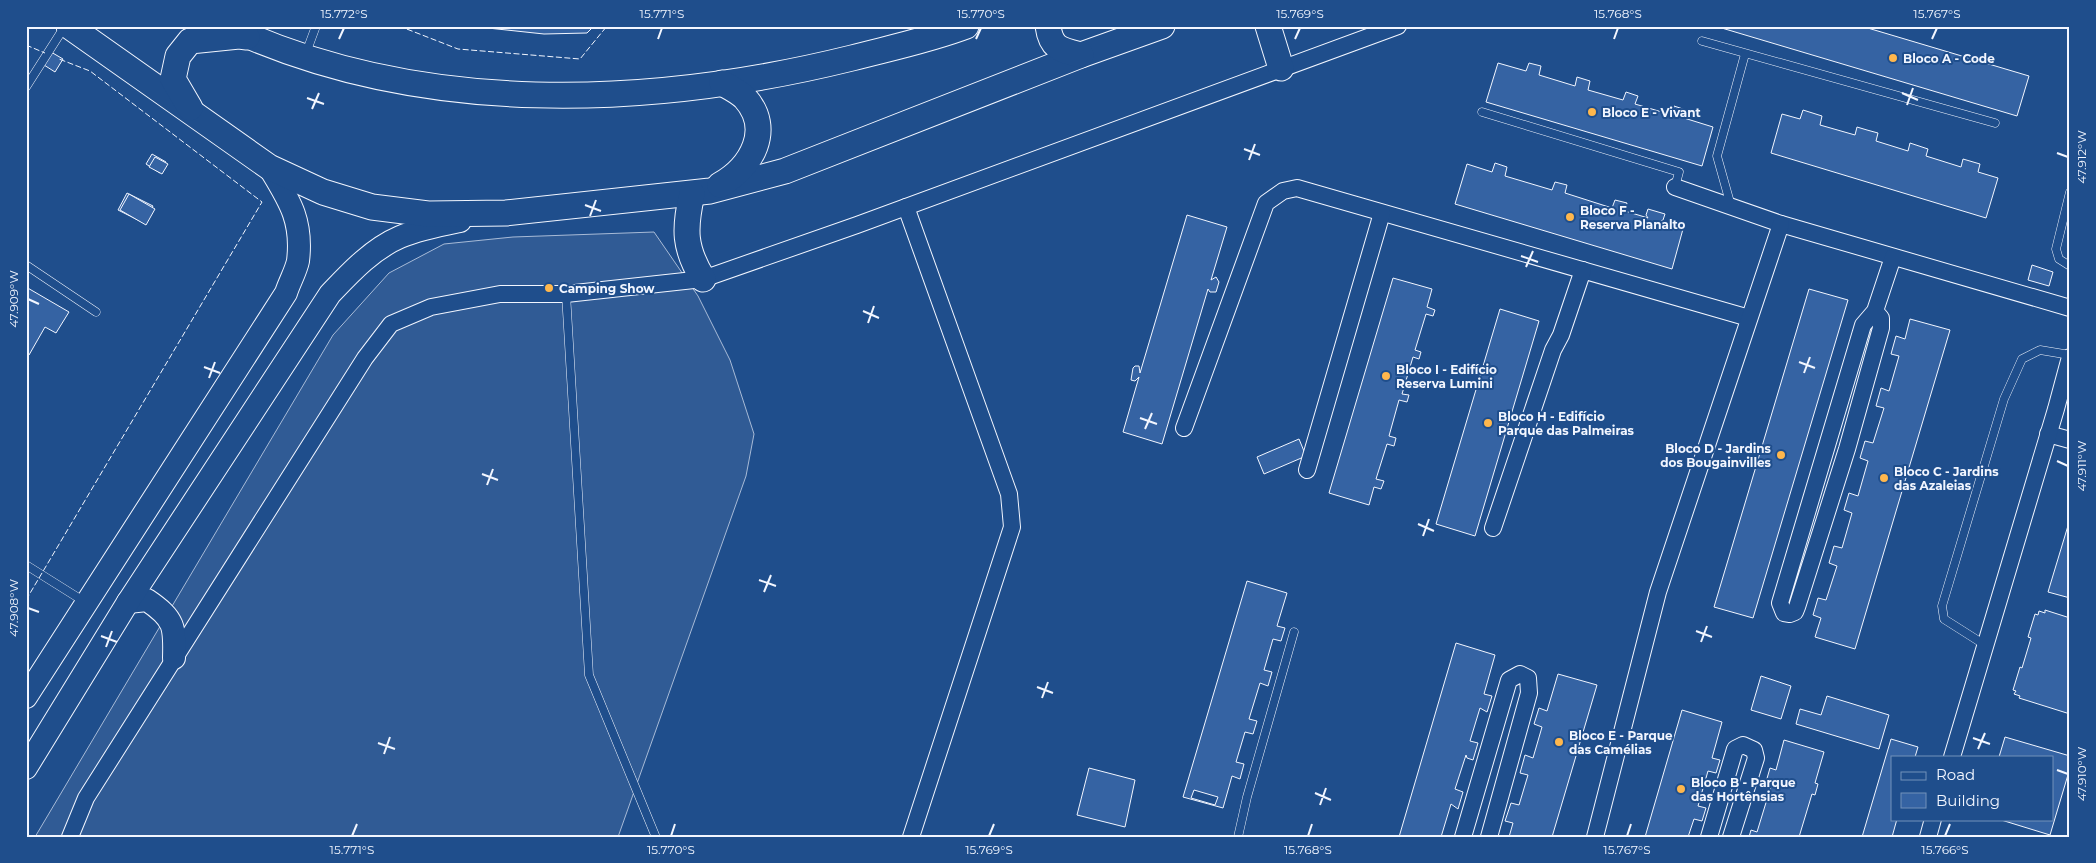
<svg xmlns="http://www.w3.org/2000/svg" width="2096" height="863" font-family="Montserrat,sans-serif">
	<rect width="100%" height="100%" fill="#1f4e8c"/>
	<path fill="#305b95" stroke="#a8bbd7" d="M654 232 698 296 730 360 754 434 746 476 618 837H35L333 335 389 273 444 244 513 237Z"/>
	<g fill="#3563a3" stroke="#f2f6ff" fill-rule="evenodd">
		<path d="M469 26H594L587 33 544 34Z"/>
		<path d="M1715 26H1861L2029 76 2017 116Z"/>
		<path d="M51 52 63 59 55 72 44 65Z"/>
		<path d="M1498 63 1526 71 1529 63 1541 66 1539 75 1575 86 1577 77 1590 81 1588 90 1623 100 1626 92 1638 96 1635 104 1672 115 1674 106 1686 110 1684 118 1713 127 1702 166 1486 102Z"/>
		<path d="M1803 110 1822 116 1820 125 1855 135 1857 127 1867 130 1878 133 1876 141 1908 151 1910 143 1928 149 1926 156 1961 167 1963 159 1980 164 1978 172 1998 178 1986 218 1771 153 1782 114 1800 119Z"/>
		<path d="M152 154 166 162 160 173 146 164Z"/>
		<path d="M155 157 168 164 162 174 149 167Z"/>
		<path d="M1495 163 1507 167 1505 176 1552 190 1555 182 1567 185 1565 193 1612 208 1615 200 1627 203 1625 211 1648 218 1646 215 1648 209 1665 214 1663 220 1660 222 1683 229 1672 269 1455 204 1467 164 1492 172Z"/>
		<path d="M127 193 153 206 144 223 118 210Z"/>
		<path d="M129 194 155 209 146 225 120 210Z"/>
		<path d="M1187 215 1227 227 1211 280 1216 277 1219 282 1216 292H1210L1208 289 1162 444 1123 432 1139 377 1135 381 1131 380 1133 368 1135 366H1139L1140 373Z"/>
		<path d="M2032 265 2053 272 2049 286 2028 280Z"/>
		<path d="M1393 278 1432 289 1427 307 1435 310 1433 316 1426 314 1415 350 1421 352 1419 359 1413 357 1402 394 1409 395 1407 402 1399 400 1389 436 1396 438 1394 446 1387 444 1376 479 1384 481 1381 489 1374 487 1369 505 1329 493Z"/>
		<path d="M26 287 69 312 56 333 45 327 29 355 26 353Z"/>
		<path d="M1809 289 1848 300 1753 618 1714 607Z"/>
		<path d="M1500 309 1539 321 1475 536 1436 524Z"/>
		<path d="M1910 319 1950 330 1855 649 1815 637 1821 618 1813 615 1818 598 1826 600 1837 566 1829 563 1834 546 1842 548 1852 513 1844 510 1849 493 1858 496 1868 461 1860 458 1865 441 1873 443 1884 408 1876 406 1881 388 1889 391 1899 356 1891 354 1896 336 1905 339Z"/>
		<path d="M1299 439 1306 456 1264 474 1257 457Z"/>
		<path d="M2070 519V598L2048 592Z"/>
		<path d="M1247 581 1287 593 1277 626 1285 628 1281 641 1273 639 1264 670 1272 672 1268 686 1260 683 1249 719 1257 721 1253 734 1245 732 1236 762 1244 764 1240 779 1232 776 1223 808 1183 797ZM1194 790 1218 797 1215 805 1191 798Z"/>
		<path d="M2045 610 2070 618V714L2019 698 2020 696 2014 694 2016 691 2013 690 2020 667 2022 668 2031 638 2028 637 2035 614 2038 615 2039 611 2045 613Z"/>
		<path d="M1456 643 1495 655 1484 694 1492 696 1487 712 1480 708 1470 741 1478 743 1473 760 1467 758 1466 755 1455 789 1463 792 1458 809 1451 804 1441 837H1399Z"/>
		<path d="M1558 674 1597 685 1552 837H1509L1513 823 1505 821 1511 803 1519 805 1528 775 1520 773 1525 755 1533 758 1542 727 1534 724 1539 708 1547 711Z"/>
		<path d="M1761 676 1791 686 1781 719 1751 710Z"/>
		<path d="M1827 696 1889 715 1879 749 1796 724 1800 709 1821 715Z"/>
		<path d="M1682 710 1722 722 1712 758 1720 760 1716 773 1708 771 1698 806 1706 808 1702 821 1694 819 1688 837H1645Z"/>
		<path d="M2005 737 2070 756V768L2050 835 1998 819H2052V757H1999Z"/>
		<path d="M1891 739 1918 747 1915 757H1892V819H1897L1892 837H1862Z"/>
		<path d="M1784 740 1824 752 1815 783 1818 784 1815 795 1812 794 1799 837H1749L1751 830 1757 832 1772 783 1766 782 1770 768 1776 770Z"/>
		<path d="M1089 768 1135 780 1125 827 1077 815Z"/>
	</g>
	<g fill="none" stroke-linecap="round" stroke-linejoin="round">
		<defs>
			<g id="service">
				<path d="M1702 41 1995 123"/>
				<path d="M306 53 316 26"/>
				<path d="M26 87 65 26"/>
				<path d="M1482 112 1679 172 1675 187"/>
				<path d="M2070 192 2056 249 2059 259 2070 266"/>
				<path d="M1731 206 1717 156 1745 54"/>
				<path d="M26 265 96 312"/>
				<path d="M566 294 589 675 655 835"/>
				<path d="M26 565 85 602"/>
				<path d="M1985 645 1944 619 1942 606 2004 399 2022 359 2040 350 2070 355"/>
				<path d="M1238 837 1247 797 1294 632"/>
			</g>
			<g id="minor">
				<path d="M1675 187 1781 224 2070 308"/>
				<path d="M906 207 1009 494 1012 527 911 837"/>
				<path d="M1875 311 1881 318V328L1847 449 1797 607 1795 612 1790 614 1784 613 1780 603 1863 325 1875 311 1893 257"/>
				<path d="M1184 428 1266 203 1283 191 1297 188 1749 318"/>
				<path d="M2048 434 2070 440"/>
				<path d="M1307 470 1382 213"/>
				<path d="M1493 528 1553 350 1561 335 1583 270"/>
				<path d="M1952 757 2056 409 2070 357"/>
				<path d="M70 837 86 798 365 358 391 324 431 307 500 294H566L703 279 857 225 1398 26"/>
				<path d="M1463 837 1509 680 1520 674 1528 678 1529 693 1489 837"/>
				<path d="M1595 837 1658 592 1781 224"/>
				<path d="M1709 837 1735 749 1743 745 1754 750 1756 758 1731 837"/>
				<path d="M1928 837 1933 819"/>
			</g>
			<g id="secondary">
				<path d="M128 602 147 600C175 619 175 627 174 658"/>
				<path d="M26 697 286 293C289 283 296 271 298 261 303 220 289 200 269 167"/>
				<path d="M26 768 128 602 330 294C350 273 372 249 400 237 419 229 440 225 460 221"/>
			</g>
			<g id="primary">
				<path d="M69 26 269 167 323 192 372 207 428 214 506 213 710 191 785 171 1081 55 1162 26"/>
				<path d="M226 26C420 117 649 108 852 58 890 48 929 40 966 26"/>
				<path d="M1048 26C1051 49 1061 50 1081 55"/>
				<path d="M1268 26 1281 68"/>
				<path d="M190 108 173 79 178 56 190 41 239 36 247 37"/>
				<path d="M720 185C752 167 773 129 745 98 738 91 729 87 722 83"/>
				<path d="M692 194C684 229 684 248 703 279"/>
			</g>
		</defs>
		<use href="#service" stroke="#f2f6ff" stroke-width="9"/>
		<use href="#minor" stroke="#f2f6ff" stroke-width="18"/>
		<use href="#secondary" stroke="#f2f6ff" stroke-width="24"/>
		<use href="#primary" stroke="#f2f6ff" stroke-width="27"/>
		<use href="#service" stroke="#1f4e8c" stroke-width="8"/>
		<use href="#minor" stroke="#1f4e8c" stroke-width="16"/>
		<use href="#secondary" stroke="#1f4e8c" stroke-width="22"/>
		<use href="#primary" stroke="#1f4e8c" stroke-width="25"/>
		<g stroke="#f2f6ff" stroke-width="1" stroke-dasharray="6 2.5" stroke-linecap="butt">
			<path d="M399 26 458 49 580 59 607 26"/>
			<path d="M26 45 45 53"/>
			<path d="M26 600 262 202 90 71 59 59"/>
		</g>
	</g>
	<path fill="none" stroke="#f2f6ff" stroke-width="2" d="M339 39 344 28M658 39 662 28M976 39 981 28M1295 39 1300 28M1614 39 1618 28M1932 39 1937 28M1902 93 1918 100M307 98 324 104M1907 105 1913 88M312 109 319 93M1244 149 1260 155M2057 153 2068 157M1249 160 1255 144M585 205 601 211M590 216 596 200M1521 256 1538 262M1526 267 1533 251M28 299 39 304M863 311 879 318M868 323 874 306M1799 362 1815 368M204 367 220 373M1804 373 1810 357M209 378 215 362M1140 418 1157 424M1145 429 1152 413M2057 461 2068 466M482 474 498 480M487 485 493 469M1418 524 1434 531M1423 536 1429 519M759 580 776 586M764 592 771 575M28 608 39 612M1696 631 1712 637M101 636 117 642M1701 642 1707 626M106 647 112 631M1037 687 1053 693M1042 698 1048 682M1973 738 1990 744M378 743 395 749M1978 749 1985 733M384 754 390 737M2057 770 2068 774M1315 793 1331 800M1320 805 1326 788M352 836 357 824M671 836 675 824M989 836 994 824M1308 836 1312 824M1627 836 1631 824M1945 836 1950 824"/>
	<g fill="#ffb74d" stroke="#1f4e8c" stroke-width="2">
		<circle cx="1893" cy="58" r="5"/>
		<circle cx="1592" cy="112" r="5"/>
		<circle cx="1570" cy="217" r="5"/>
		<circle cx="549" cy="288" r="5"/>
		<circle cx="1386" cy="376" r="5"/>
		<circle cx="1488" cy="423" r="5"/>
		<circle cx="1781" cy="455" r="5"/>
		<circle cx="1884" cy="478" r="5"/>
		<circle cx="1559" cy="742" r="5"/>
		<circle cx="1681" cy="789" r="5"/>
	</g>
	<g text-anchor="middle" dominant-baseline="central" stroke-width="4" stroke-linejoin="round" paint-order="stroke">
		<g font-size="12" font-weight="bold" fill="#f2f6ff" stroke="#1f4e8c" text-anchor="start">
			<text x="1903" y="58">Bloco A - Code</text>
			<text x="1602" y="112">Bloco E - Vivant</text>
			<text x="1580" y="210">Bloco F -<tspan x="1580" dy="14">Reserva Planalto</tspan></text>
			<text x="559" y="288">Camping Show</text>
			<text x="1396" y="369">Bloco I - Edifício<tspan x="1396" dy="14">Reserva Lumini</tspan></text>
			<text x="1498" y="416">Bloco H - Edifício<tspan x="1498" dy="14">Parque das Palmeiras</tspan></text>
			<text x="1771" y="448" text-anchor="end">Bloco D - Jardins<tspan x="1771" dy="14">dos Bougainvilles</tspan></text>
			<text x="1894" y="471">Bloco C - Jardins<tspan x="1894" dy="14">das Azaleias</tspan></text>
			<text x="1569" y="735">Bloco E - Parque<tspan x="1569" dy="14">das Camélias</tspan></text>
			<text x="1691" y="782">Bloco B - Parque<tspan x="1691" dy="14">das Hortênsias</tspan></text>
		</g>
	</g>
	<rect width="2096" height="863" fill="none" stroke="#1f4e8c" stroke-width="55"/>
	<rect x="1891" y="756" width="162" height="65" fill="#1f4e8c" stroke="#7391ba"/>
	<rect x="1901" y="772" width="25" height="8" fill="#1f4e8c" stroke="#7391ba"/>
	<text x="1936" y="780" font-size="15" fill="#f2f6ff">Road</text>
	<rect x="1901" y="793" width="25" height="15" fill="#3563a3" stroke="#7391ba"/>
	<text x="1936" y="806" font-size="15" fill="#f2f6ff">Building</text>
	<rect x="28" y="28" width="2040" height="808" fill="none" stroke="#f2f6ff" stroke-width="2"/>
	<g font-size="12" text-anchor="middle" fill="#f2f6ff">
		<text x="344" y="18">15.772°S</text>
		<text x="662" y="18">15.771°S</text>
		<text x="981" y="18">15.770°S</text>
		<text x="1300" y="18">15.769°S</text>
		<text x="1618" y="18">15.768°S</text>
		<text x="1937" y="18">15.767°S</text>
		<text transform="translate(2082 157) rotate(-90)" y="4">47.912°W</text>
		<text transform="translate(14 299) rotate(-90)" y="4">47.909°W</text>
		<text transform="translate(2082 466) rotate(-90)" y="4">47.911°W</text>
		<text transform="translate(14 608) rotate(-90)" y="4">47.908°W</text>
		<text transform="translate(2082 774) rotate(-90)" y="4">47.910°W</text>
		<text x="352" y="854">15.771°S</text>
		<text x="671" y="854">15.770°S</text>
		<text x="989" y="854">15.769°S</text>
		<text x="1308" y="854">15.768°S</text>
		<text x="1627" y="854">15.767°S</text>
		<text x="1945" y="854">15.766°S</text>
	</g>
</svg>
